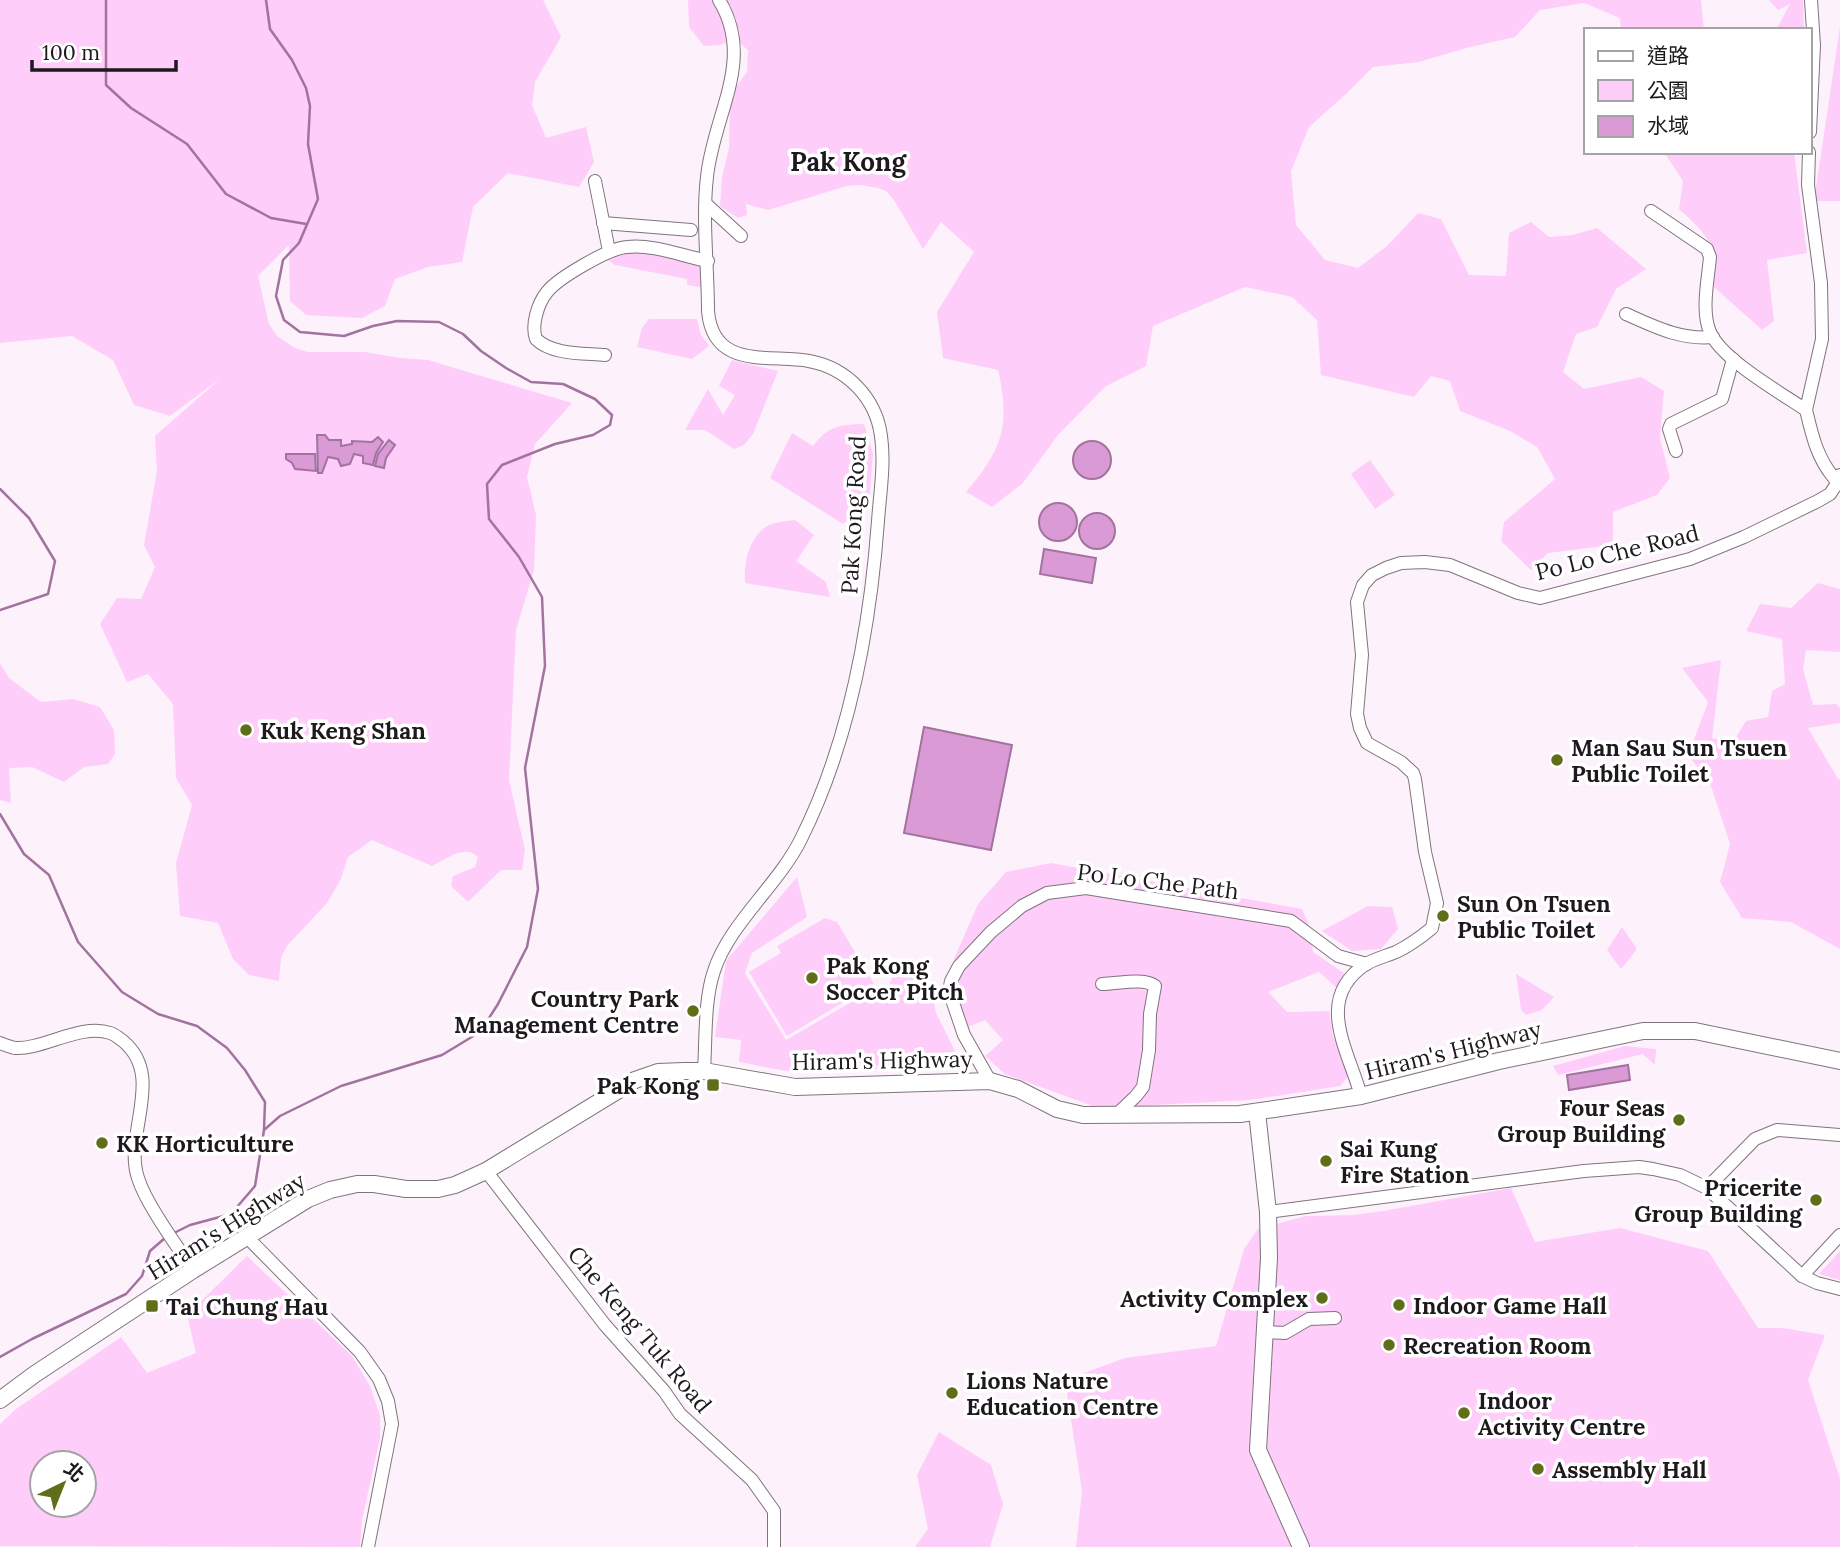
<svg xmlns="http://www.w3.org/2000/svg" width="1840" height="1547" font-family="Lora,'Noto Sans TC',serif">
	<rect width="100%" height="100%" fill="#fdf2fc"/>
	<g fill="#fecdfa" fill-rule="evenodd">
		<path d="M0 0H543L561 37 535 82 532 105 546 138 586 127 594 162 579 187 508 173 473 207 462 262 428 267 395 279 385 306 362 318 306 315 290 301 289 245 258 276 269 324 277 336 295 348 308 352H365L401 358 428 360 572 403 535 444 527 477 536 515 534 570 516 630 509 780 525 850 522 870H501L468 902 451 886 453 876 475 867 478 857C464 844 447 859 432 866L372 840 348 857 340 881 327 903 287 946 281 957 279 981 249 975 233 959 218 923 180 916 176 863 192 805 176 778 173 704 148 674 127 682 100 624 117 598 141 599 155 567 144 545 157 471 155 436 221 378 170 416 134 405 113 360 72 336 0 343Z"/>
		<path d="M688 0H1701L1704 30H1621L1620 18 1584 3 1540 10 1515 37 1470 47 1419 62 1373 67 1346 94 1309 127 1291 171 1296 225 1325 260 1358 268 1387 246 1418 213 1441 219 1469 275 1506 276 1509 233 1531 222 1549 237 1573 235 1597 228 1646 269 1616 289 1597 327 1576 334 1563 372 1584 389 1641 377 1664 391 1660 438 1670 478 1657 495 1613 512V545L1548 553 1531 570 1501 541 1504 522 1555 479 1537 447 1510 431 1460 411 1450 381 1431 376 1414 397 1321 375 1317 320 1292 297 1245 287 1153 326 1146 366 1106 386 1058 435 1022 484 992 507 966 492C1002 450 1011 425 998 370L943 358 937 312 974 252 941 222 923 249 894 200 886 191 878 188 860 185 847 186 768 210 746 204 747 215 738 218 720 206 722 177 729 148 730 95 747 72 748 50 735 39 720 45 704 46 689 27Z"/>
		<path d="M1769 0H1803L1804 30H1776L1790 4 1778 10Z"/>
		<path d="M1840 27V201H1814Z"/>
		<path d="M1664 152H1794L1807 253 1767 260 1774 321 1762 330 1713 286C1713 241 1713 240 1679 209L1683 181Z"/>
		<path d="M633 249 707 264 706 288 687 285V279L615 265 608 260 612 253Z"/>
		<path d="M649 319H697L701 335 709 346 692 359 637 347 642 328Z"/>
		<path d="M732 360 778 371 753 434 744 445 734 449 705 430H685L708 389 723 415 735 395 719 386Z"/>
		<path d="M864 424 873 453 869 504 843 524 770 478 792 433 813 446C829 425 840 425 864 424Z"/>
		<path d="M1370 460 1395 495 1375 509 1351 474Z"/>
		<path d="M795 520 814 535 796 561 826 582 830 597 745 583C744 563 748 539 767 526 774 522 787 521 795 520Z"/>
		<path d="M1818 583 1840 589V652L1806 650 1803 669 1813 705 1836 704 1840 708V723L1808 728 1838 779H1840V949L1791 922 1742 918 1720 882 1730 844 1710 783 1691 759 1693 742 1708 702 1682 668 1721 660 1712 738 1733 742 1746 721 1768 717 1772 691 1785 684 1782 639 1746 631 1760 604 1791 608Z"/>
		<path d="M0 663 9 678 41 702 73 699 100 707 114 730 115 754 108 764 84 767 64 782 32 767 9 768 11 803 0 800Z"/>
		<path d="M1051 863 1302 909 1310 927 1313 952 1344 973 1338 989 1319 972 1268 992 1287 1012 1329 1011 1333 1036 1349 1071 1347 1078 1340 1086 1250 1100 1098 1108 1005 1074 985 1056 1003 1040 985 1020 968 1027 954 1001V959L978 904 1006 872Z"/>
		<path d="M797 877 807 917 752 953 745 973 786 1040 875 988 889 985 896 970 913 977 932 993 936 1013 959 1059 931 1069H852C840 1061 828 1069 815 1071 791 1075 763 1066 739 1062L741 1040 715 1037 726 961Z"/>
		<path d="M1368 906 1392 907 1398 929 1381 949 1352 951 1322 931Z"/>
		<path d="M825 918 837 922 874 984 787 1036 749 972 781 953 777 946Z"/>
		<path d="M1622 927 1637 949 1621 969 1607 950Z"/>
		<path d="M1516 974 1554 997 1542 1010 1526 1015 1521 1010Z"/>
		<path d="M1625 1046 1656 1049 1655 1065 1643 1054 1558 1075 1553 1066Z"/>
		<path d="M1511 1188 1535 1242 1620 1228 1708 1251 1758 1328H1783L1825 1335 1808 1380 1840 1479V1547H1638L1635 1545V1547H1076L1082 1491 1065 1380 1125 1358 1216 1346 1244 1249 1258 1229 1306 1216 1353 1215 1383 1211Z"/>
		<path d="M1840 1251V1280L1819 1274Z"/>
		<path d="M247 1256 352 1356 370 1386 380 1416V1438L362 1520 360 1547 0 1546V1424L16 1409 121 1337 147 1373 196 1353 187 1315ZM84 1463V1505H42V1463Z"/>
		<path d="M939 1432 991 1465 1003 1504 990 1547H915L928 1529 917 1475Z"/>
	</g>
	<g fill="#da9ad5" stroke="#a1739e" stroke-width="2">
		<path d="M317 435H325L329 440H341V446L352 444V441L372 442 378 437 383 442 376 453 373 465 363 463V456L354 454 350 464 341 466 338 459 328 457 322 473H318Z"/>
		<path d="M389 440 395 445 386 458 384 468 375 466 378 454Z"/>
		<circle cx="1092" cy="460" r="19"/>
		<path d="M286 454H315L316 471 295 469 292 463 286 459Z"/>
		<circle cx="1058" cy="522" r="19"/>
		<circle cx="1097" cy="531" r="18"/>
		<path d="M1044 549 1096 558 1092 583 1040 574Z"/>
		<path d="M924 727 1012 745 991 850 904 833Z"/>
		<path d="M1628 1065 1630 1080 1569 1090 1567 1075Z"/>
	</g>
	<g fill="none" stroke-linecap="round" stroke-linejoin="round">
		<g stroke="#a1739e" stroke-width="2.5">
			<path d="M106 0V85L131 108 187 144 226 194 271 218 306 224"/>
			<path d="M0 489 29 518 55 561 48 594 0 610"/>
			<path d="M0 814 24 854 49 875 78 942 122 992 158 1014 197 1026 227 1048 245 1070 265 1102 264 1130 255 1186 231 1214 190 1225 174 1233"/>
			<path d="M264 1130 280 1116 341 1086 442 1055 480 1032 498 1004 527 947 538 889 525 768 545 666 542 597 519 557 489 519 487 484 502 465 555 444 593 435 610 425 612 415 595 399 563 384 531 382 506 368 481 351 463 334 439 322 397 321 373 326 344 336 300 332 284 320 276 296 283 260 299 243 318 199 308 144 310 106 306 88 292 60 270 29 266 0"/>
			<path d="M0 1357 32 1339 126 1294 142 1276 150 1251 165 1238"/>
		</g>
		<defs>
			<g id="street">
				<path d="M1810 132 1814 45 1811 0"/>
				<path d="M595 181 609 251"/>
				<path d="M707 205 741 236"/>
				<path d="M1651 211 1707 249 1710 257C1708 280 1701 311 1710 332 1721 359 1781 393 1806 410 1812 435 1817 458 1834 478L1840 475"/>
				<path d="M603 223 691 230"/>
				<path d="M1626 314C1655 327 1681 340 1713 337"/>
				<path d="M605 355C584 353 552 355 536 339 531 325 538 303 547 292 558 278 609 248 627 247 653 244 682 256 708 261"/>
				<path d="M1806 410 1822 339 1821 283 1808 185 1809 152"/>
				<path d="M1676 451 1669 429 1671 424 1722 399 1733 359"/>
				<path d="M1102 984C1117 984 1144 977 1155 986L1150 1014 1149 1050 1143 1087 1136 1096 1116 1115"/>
				<path d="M0 1043C5 1045 10 1047 15 1048 42 1050 81 1023 110 1033 115 1034 118 1038 123 1041 166 1077 123 1134 138 1178 146 1204 177 1246 193 1270"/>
				<path d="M704 1071C706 1041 704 1000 714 971 729 924 779 884 801 839 850 741 870 629 878 521 880 493 885 464 881 436 876 398 847 368 809 361 769 354 713 370 708 311 708 268 702 219 707 177 713 115 756 60 719 0"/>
				<path d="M990 1081 964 1035 949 991 951 981 959 966 991 932 1022 906 1047 893 1086 888 1291 921 1338 956 1367 964"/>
				<path d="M1361 1096C1349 1051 1313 999 1366 964 1375 959 1386 956 1396 952 1409 946 1421 937 1432 928L1437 903 1425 852 1415 779 1413 773 1401 762 1367 743 1360 728 1357 714 1362 655 1357 602 1363 585 1372 575 1386 568 1401 563 1425 562 1450 565 1518 593 1540 598 1690 559 1744 537 1818 501 1830 494 1840 479"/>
				<path d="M486 1171 605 1325 664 1391 680 1414 752 1480 774 1511V1547"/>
				<path d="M1707 1188 1755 1139 1777 1130 1840 1135"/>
				<path d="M1268 1212 1584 1171 1639 1167 1653 1169 1680 1175 1707 1188 1802 1276 1817 1283 1840 1289"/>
				<path d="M246 1236 360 1352 379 1379 388 1401 392 1424 368 1547"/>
				<path d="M1802 1276 1840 1235"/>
				<path d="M1265 1332 1285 1333 1309 1319 1335 1318"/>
			</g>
			<g id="secondary">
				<path d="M1257 1112 1268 1212 1269 1258 1258 1450 1301 1547"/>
				<path d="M0 1400 35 1374 193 1270 308 1199 330 1190 357 1184H374L406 1189H438L455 1185 486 1171 635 1080 658 1072 684 1071H704L795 1087 990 1081 1018 1089 1057 1109 1083 1115 1240 1114 1361 1096 1499 1061 1643 1031H1695L1840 1061"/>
			</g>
		</defs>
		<use href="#street" stroke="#7e747d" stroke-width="14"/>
		<use href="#secondary" stroke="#7e747d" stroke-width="18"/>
		<use href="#street" stroke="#fff" stroke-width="12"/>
		<use href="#secondary" stroke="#fff" stroke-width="16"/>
	</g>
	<g fill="#606e19" stroke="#fff" stroke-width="2.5">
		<circle cx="246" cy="730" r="7"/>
		<circle cx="1557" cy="760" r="7"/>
		<circle cx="1443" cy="916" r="7"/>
		<circle cx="812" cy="978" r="7"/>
		<circle cx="693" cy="1011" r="7"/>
		<rect x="706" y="1078" width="14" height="14" rx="3.5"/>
		<circle cx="1679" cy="1120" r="7"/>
		<circle cx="102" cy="1143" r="7"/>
		<circle cx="1326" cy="1161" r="7"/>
		<circle cx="1816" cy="1200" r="7"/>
		<circle cx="1322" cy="1298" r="7"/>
		<circle cx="1399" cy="1305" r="7"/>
		<rect x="145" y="1299" width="14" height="14" rx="3.5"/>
		<circle cx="1389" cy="1345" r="7"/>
		<circle cx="952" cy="1393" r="7"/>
		<circle cx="1464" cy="1413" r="7"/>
		<circle cx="1538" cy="1469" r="7"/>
	</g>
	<g text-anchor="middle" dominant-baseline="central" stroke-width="7" stroke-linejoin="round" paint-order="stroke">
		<g font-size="23" fill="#1d191d" stroke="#fff">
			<text transform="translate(853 515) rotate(-87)">Pak Kong Road</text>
			<text transform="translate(1617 552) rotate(-14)">Po Lo Che Road</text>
			<text transform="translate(1158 881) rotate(7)">Po Lo Che Path</text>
			<text transform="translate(1453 1050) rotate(-14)">Hiram's Highway</text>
			<text transform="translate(882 1060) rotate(-1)">Hiram's Highway</text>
			<text transform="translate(226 1226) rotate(-32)">Hiram's Highway</text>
			<text transform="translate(640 1329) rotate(50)">Che Keng Tuk Road</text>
		</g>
		<g font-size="23" font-weight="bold" fill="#1d191d" stroke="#fff" text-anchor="start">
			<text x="260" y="730">Kuk Keng Shan</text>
			<text x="1571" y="747">Man Sau Sun Tsuen<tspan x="1571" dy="26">Public Toilet</tspan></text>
			<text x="1457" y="903">Sun On Tsuen<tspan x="1457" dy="26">Public Toilet</tspan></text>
			<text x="826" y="965">Pak Kong<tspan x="826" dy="26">Soccer Pitch</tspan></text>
			<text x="679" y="998" text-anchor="end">Country Park<tspan x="679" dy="26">Management Centre</tspan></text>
			<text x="699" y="1085" text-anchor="end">Pak Kong</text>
			<text x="1665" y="1107" text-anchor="end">Four Seas<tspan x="1665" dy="26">Group Building</tspan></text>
			<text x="116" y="1143">KK Horticulture</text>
			<text x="1340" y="1148">Sai Kung<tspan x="1340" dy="26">Fire Station</tspan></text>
			<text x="1802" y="1187" text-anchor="end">Pricerite<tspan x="1802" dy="26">Group Building</tspan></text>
			<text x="1308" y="1298" text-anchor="end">Activity Complex</text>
			<text x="1413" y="1305">Indoor Game Hall</text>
			<text x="166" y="1306">Tai Chung Hau</text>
			<text x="1403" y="1345">Recreation Room</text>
			<text x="966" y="1380">Lions Nature<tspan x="966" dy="26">Education Centre</tspan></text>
			<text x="1478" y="1400">Indoor<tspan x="1478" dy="26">Activity Centre</tspan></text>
			<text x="1552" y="1469">Assembly Hall</text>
		</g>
		<g font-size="26" font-weight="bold" fill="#1d191d" stroke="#fff">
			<text x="848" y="161">Pak Kong</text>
		</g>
	</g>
	<rect x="1584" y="28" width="228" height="126" fill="#ffffff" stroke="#a5a3a5" stroke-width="2"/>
	<rect x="1598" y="51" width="35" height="10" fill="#ffffff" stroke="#a5a3a5" stroke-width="2"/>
	<text x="1647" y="63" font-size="21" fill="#1d191d">道路</text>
	<rect x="1598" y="80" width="35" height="21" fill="#fecdfa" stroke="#a5a3a5" stroke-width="2"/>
	<text x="1647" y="98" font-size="21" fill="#1d191d">公園</text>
	<rect x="1598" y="116" width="35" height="21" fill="#da9ad5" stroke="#a5a3a5" stroke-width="2"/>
	<text x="1647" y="133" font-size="21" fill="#1d191d">水域</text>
	<g transform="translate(63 1484) rotate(43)"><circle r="33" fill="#ffffff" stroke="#a5a3a5" stroke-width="2"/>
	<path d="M0-5L12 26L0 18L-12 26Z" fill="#606e19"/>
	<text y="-10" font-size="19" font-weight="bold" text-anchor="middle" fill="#1d191d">北</text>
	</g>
	<path d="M32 60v10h144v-10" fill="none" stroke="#1d191d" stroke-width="3.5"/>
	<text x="42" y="60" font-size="21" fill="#1d191d" stroke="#ffffff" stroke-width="5" paint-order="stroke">100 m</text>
</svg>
